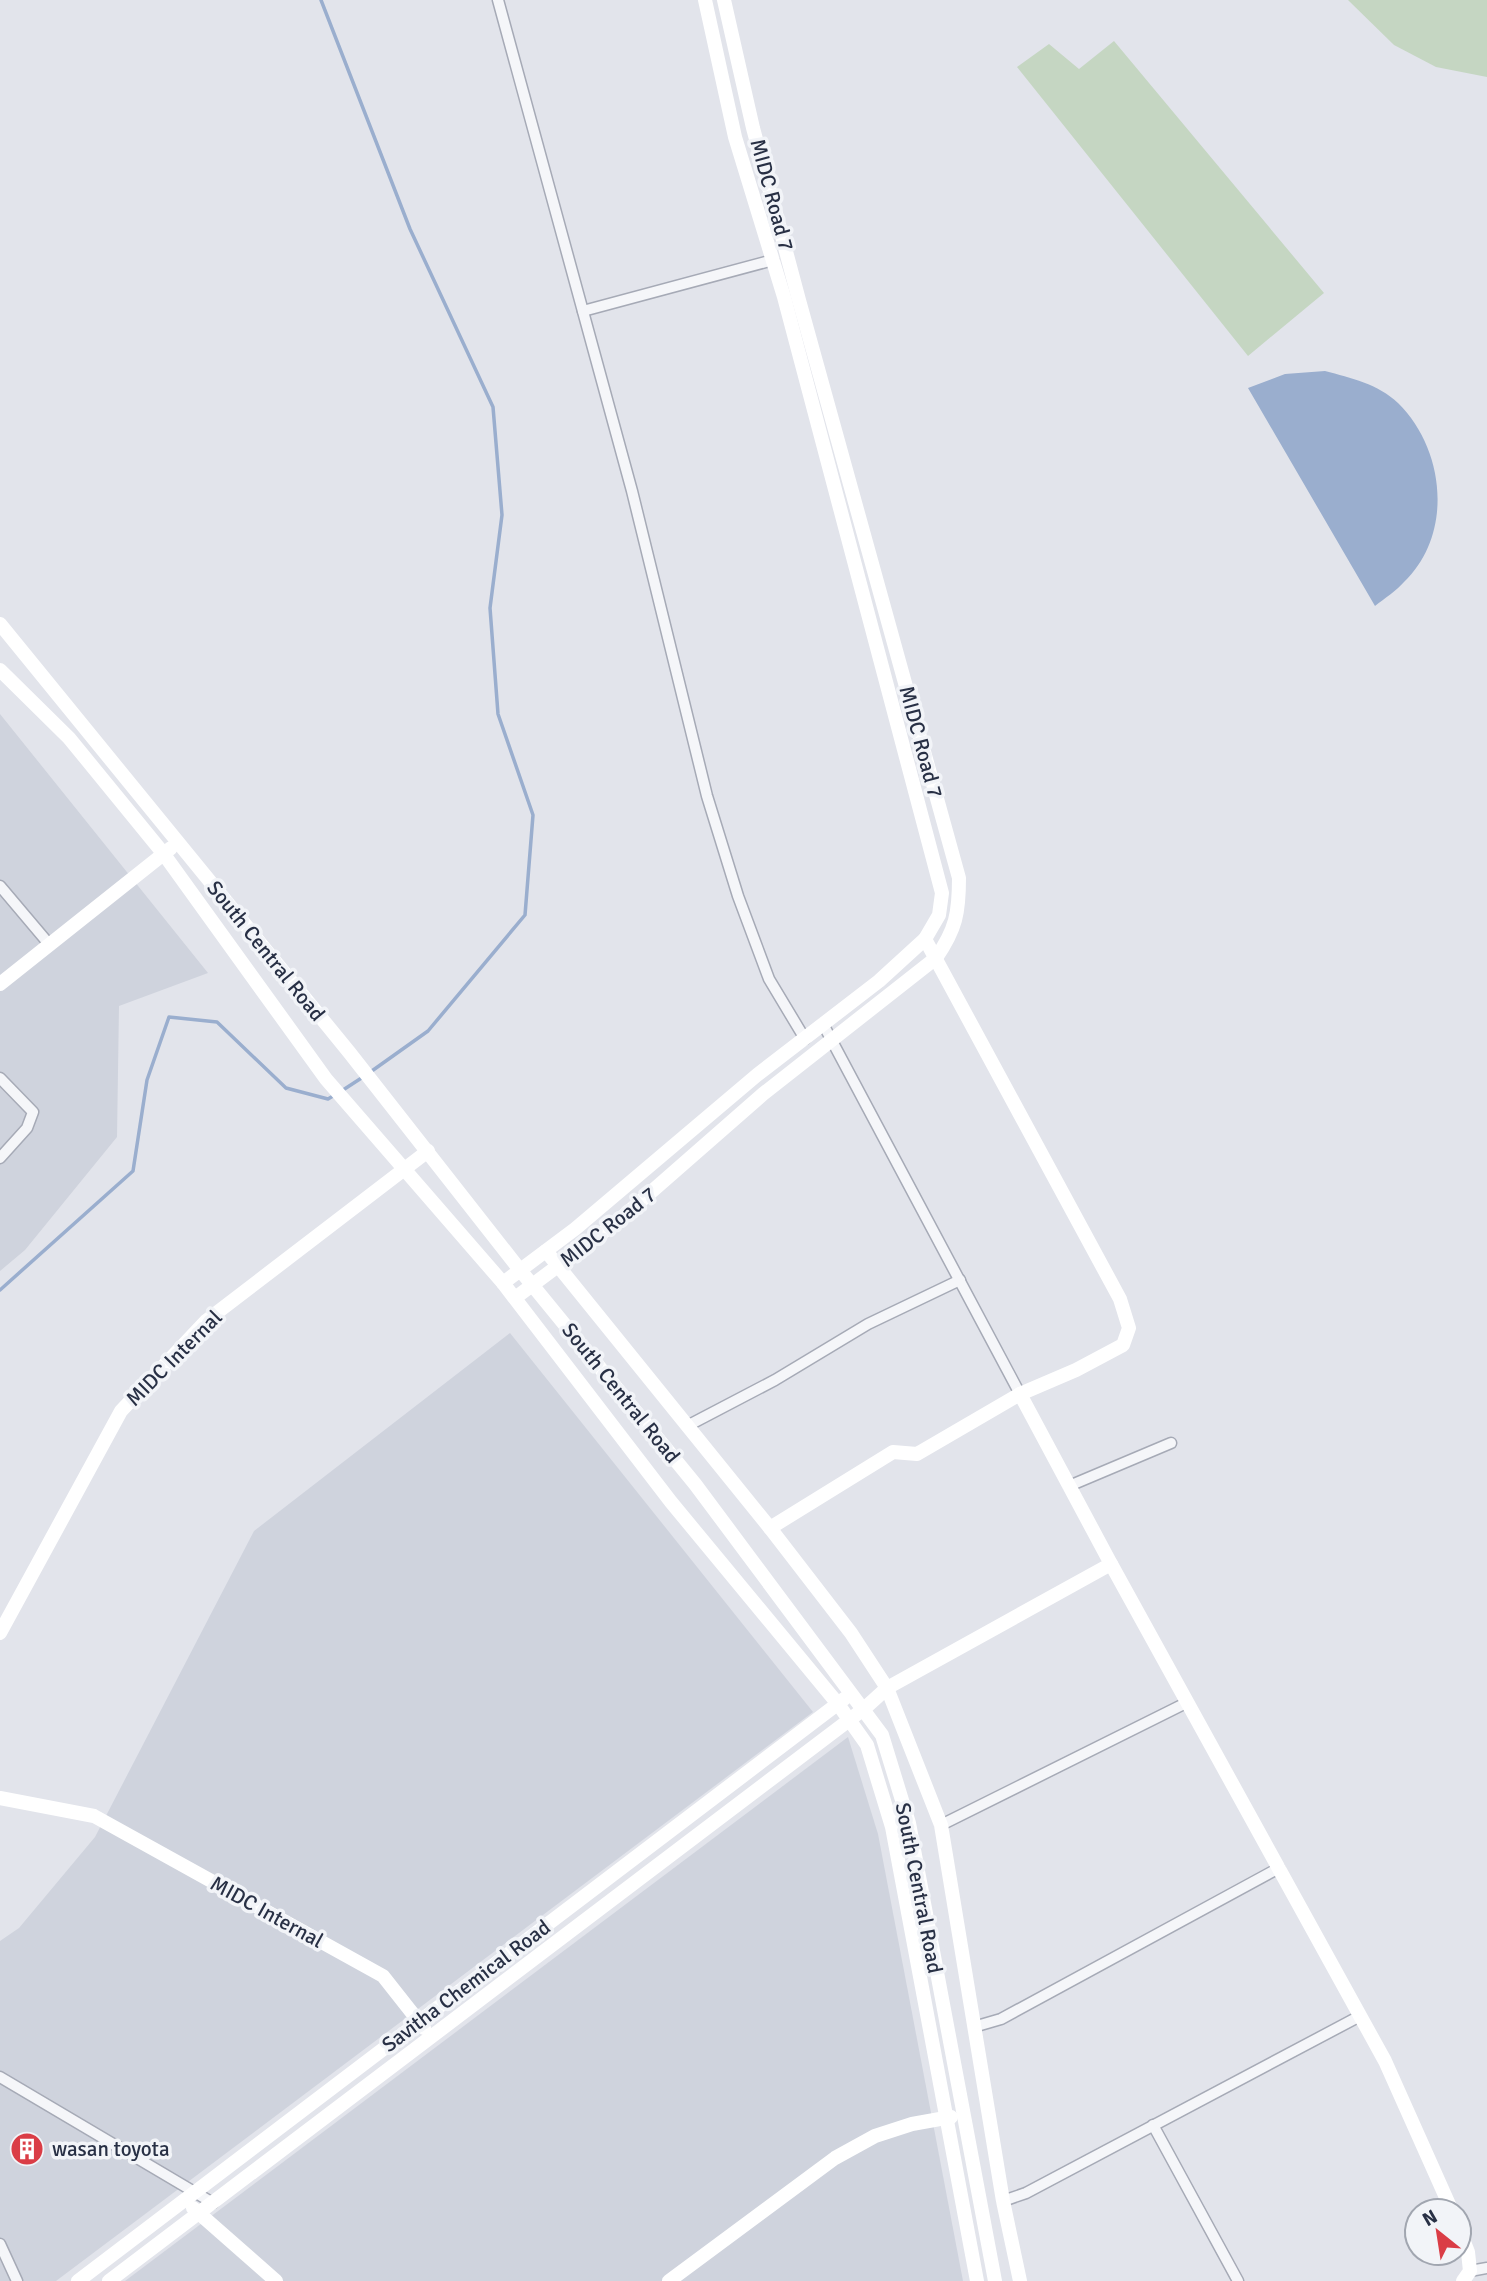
<svg xmlns="http://www.w3.org/2000/svg" width="1487" height="2281" font-family="Signika,sans-serif">
	<rect width="100%" height="100%" fill="#e2e4eb"/>
	<g fill="#cfd3dd">
		<path d="M0 714 208 973 119 1006 117 1137 25 1250 0 1271Z"/>
		<path d="M510 1333 813 1712 56 2281H0V1941L19 1928 95 1837 254 1531Z"/>
		<path d="M848 1737 878 1834 963 2281H125Z"/>
	</g>
	<g fill="#c5d6c2">
		<path d="M1348 0H1487V77L1436 67 1394 45Z"/>
		<path d="M1114 41 1324 293 1248 356 1017 67 1049 44 1079 69Z"/>
	</g>
	<path fill="#9aaece" d="M1325 371C1351 378 1378 384 1398 403 1445 449 1454 534 1404 582 1396 591 1385 598 1375 606L1248 388 1285 374Z"/>
	<g fill="none" stroke-linecap="round" stroke-linejoin="round">
		<g stroke="#9aaece" stroke-width="3.5">
			<path d="M321 0 410 229 493 407 502 515 490 608 498 714 533 815 525 915 428 1031 369 1073"/>
			<path d="M343 1090 363 1077"/>
			<path d="M0 1290 133 1171 147 1080 169 1017 217 1022 286 1088 328 1099 333 1096"/>
		</g>
		<defs>
			<g id="street">
				<path d="M498 0 632 491 707 796 738 896 769 979 805 1039"/>
				<path d="M583 311 773 260"/>
				<path d="M0 886 49 944"/>
				<path d="M823 1024 1020 1394"/>
				<path d="M0 1078 33 1112 27 1128 0 1158"/>
				<path d="M689 1425 775 1380 868 1324 960 1280"/>
				<path d="M1069 1486 1171 1443"/>
				<path d="M941 1825 1186 1703"/>
				<path d="M977 2026 1001 2019 1279 1868"/>
				<path d="M0 2077 213 2203"/>
				<path d="M1153 2125 1238 2281"/>
				<path d="M1003 2201 1026 2193 1360 2016"/>
				<path d="M0 2244 17 2281"/>
				<path d="M1470 2271 1487 2268"/>
			</g>
		</defs>
		<use href="#street" stroke="#a6aab6" stroke-width="13"/>
		<use href="#street" stroke="#f5f6f9" stroke-width="10"/>
		<g stroke="#fff" stroke-width="14">
			<path d="M0 624 349 1052 520 1270 695 1484 882 1735 909 1823 995 2281"/>
			<path d="M0 670 69 738 163 853 326 1079 503 1283 671 1502 838 1704 867 1745 892 1827 977 2281"/>
			<path d="M925 939 1120 1299 1129 1328 1123 1345 1076 1370 1020 1394"/>
			<path d="M0 984 171 848"/>
			<path d="M503 1283 575 1229 757 1075 879 981 925 939 939 915 942 893 784 297 735 137 705 0"/>
			<path d="M515 1298 618 1221 763 1094 936 958C956 929 959 913 959 878L799 300 753 128 724 0"/>
			<path d="M770 1528 851 1633 887 1688 941 1825 1003 2201 1020 2281"/>
			<path d="M1111 1564 1385 2061 1452 2211"/>
			<path d="M0 1633 121 1411 206 1321 428 1151"/>
			<path d="M0 1798 94 1816 383 1976 424 2028"/>
			<path d="M193 2208 276 2281"/>
			<path d="M1459 2229 1468 2252 1470 2271 1463 2281"/>
			<path d="M78 2281 844 1699"/>
			<path d="M109 2281 865 1708 887 1688 1111 1564 1020 1394 917 1454 893 1452 770 1528 546 1251"/>
			<path d="M669 2281 835 2158 875 2136 912 2124 951 2117"/>
		</g>
	</g>
	<defs>
		<symbol id="building-disc" viewBox="-11 -11 22 22"><circle r="9.5" fill="#da3d46" stroke="#f2f4f8"/><path d="M-4-6H4V6H1V3H-1V6H-4ZM-2.5-4.3h1.7v1.8h-1.7ZM.8-4.3h1.7v1.8H.8ZM-2.5-1h1.7V.8h-1.7ZM.8-1h1.7V.8H.8Z" fill="#fff"/></symbol>
	</defs>
	<g fill-rule="evenodd">
		<use href="#building-disc" x="8" y="2130" width="38" height="38"/>
	</g>
	<g text-anchor="middle" dominant-baseline="central" stroke-width="7" stroke-linejoin="round" paint-order="stroke">
		<g font-size="21" fill="#283045" stroke="#f2f4f8">
			<text transform="translate(772 195) rotate(75)">MIDC Road 7</text>
			<text transform="translate(921 742) rotate(75)">MIDC Road 7</text>
			<text transform="translate(266 951) rotate(51)">South Central Road</text>
			<text transform="translate(608 1227) rotate(-38)">MIDC Road 7</text>
			<text transform="translate(174 1358) rotate(-45)">MIDC Internal</text>
			<text transform="translate(621 1393) rotate(51)">South Central Road</text>
			<text transform="translate(919 1888) rotate(79)">South Central Road</text>
			<text transform="translate(267 1912) rotate(29)">MIDC Internal</text>
			<text transform="translate(466 1986) rotate(-37)">Savitha Chemical Road</text>
		</g>
		<g font-size="21" fill="#283045" stroke="#f2f4f8" text-anchor="start">
			<text x="52" y="2149">wasan toyota</text>
		</g>
	</g>
	<g transform="translate(1438 2232) rotate(330)"><circle r="33" fill="#f2f4f8" stroke="#a1a6b0" stroke-width="2"/>
	<path d="M0-5L12 26L0 18L-12 26Z" fill="#da3d46"/>
	<text y="-10" font-size="19" font-weight="bold" text-anchor="middle" fill="#283045">N</text>
	</g>
</svg>
